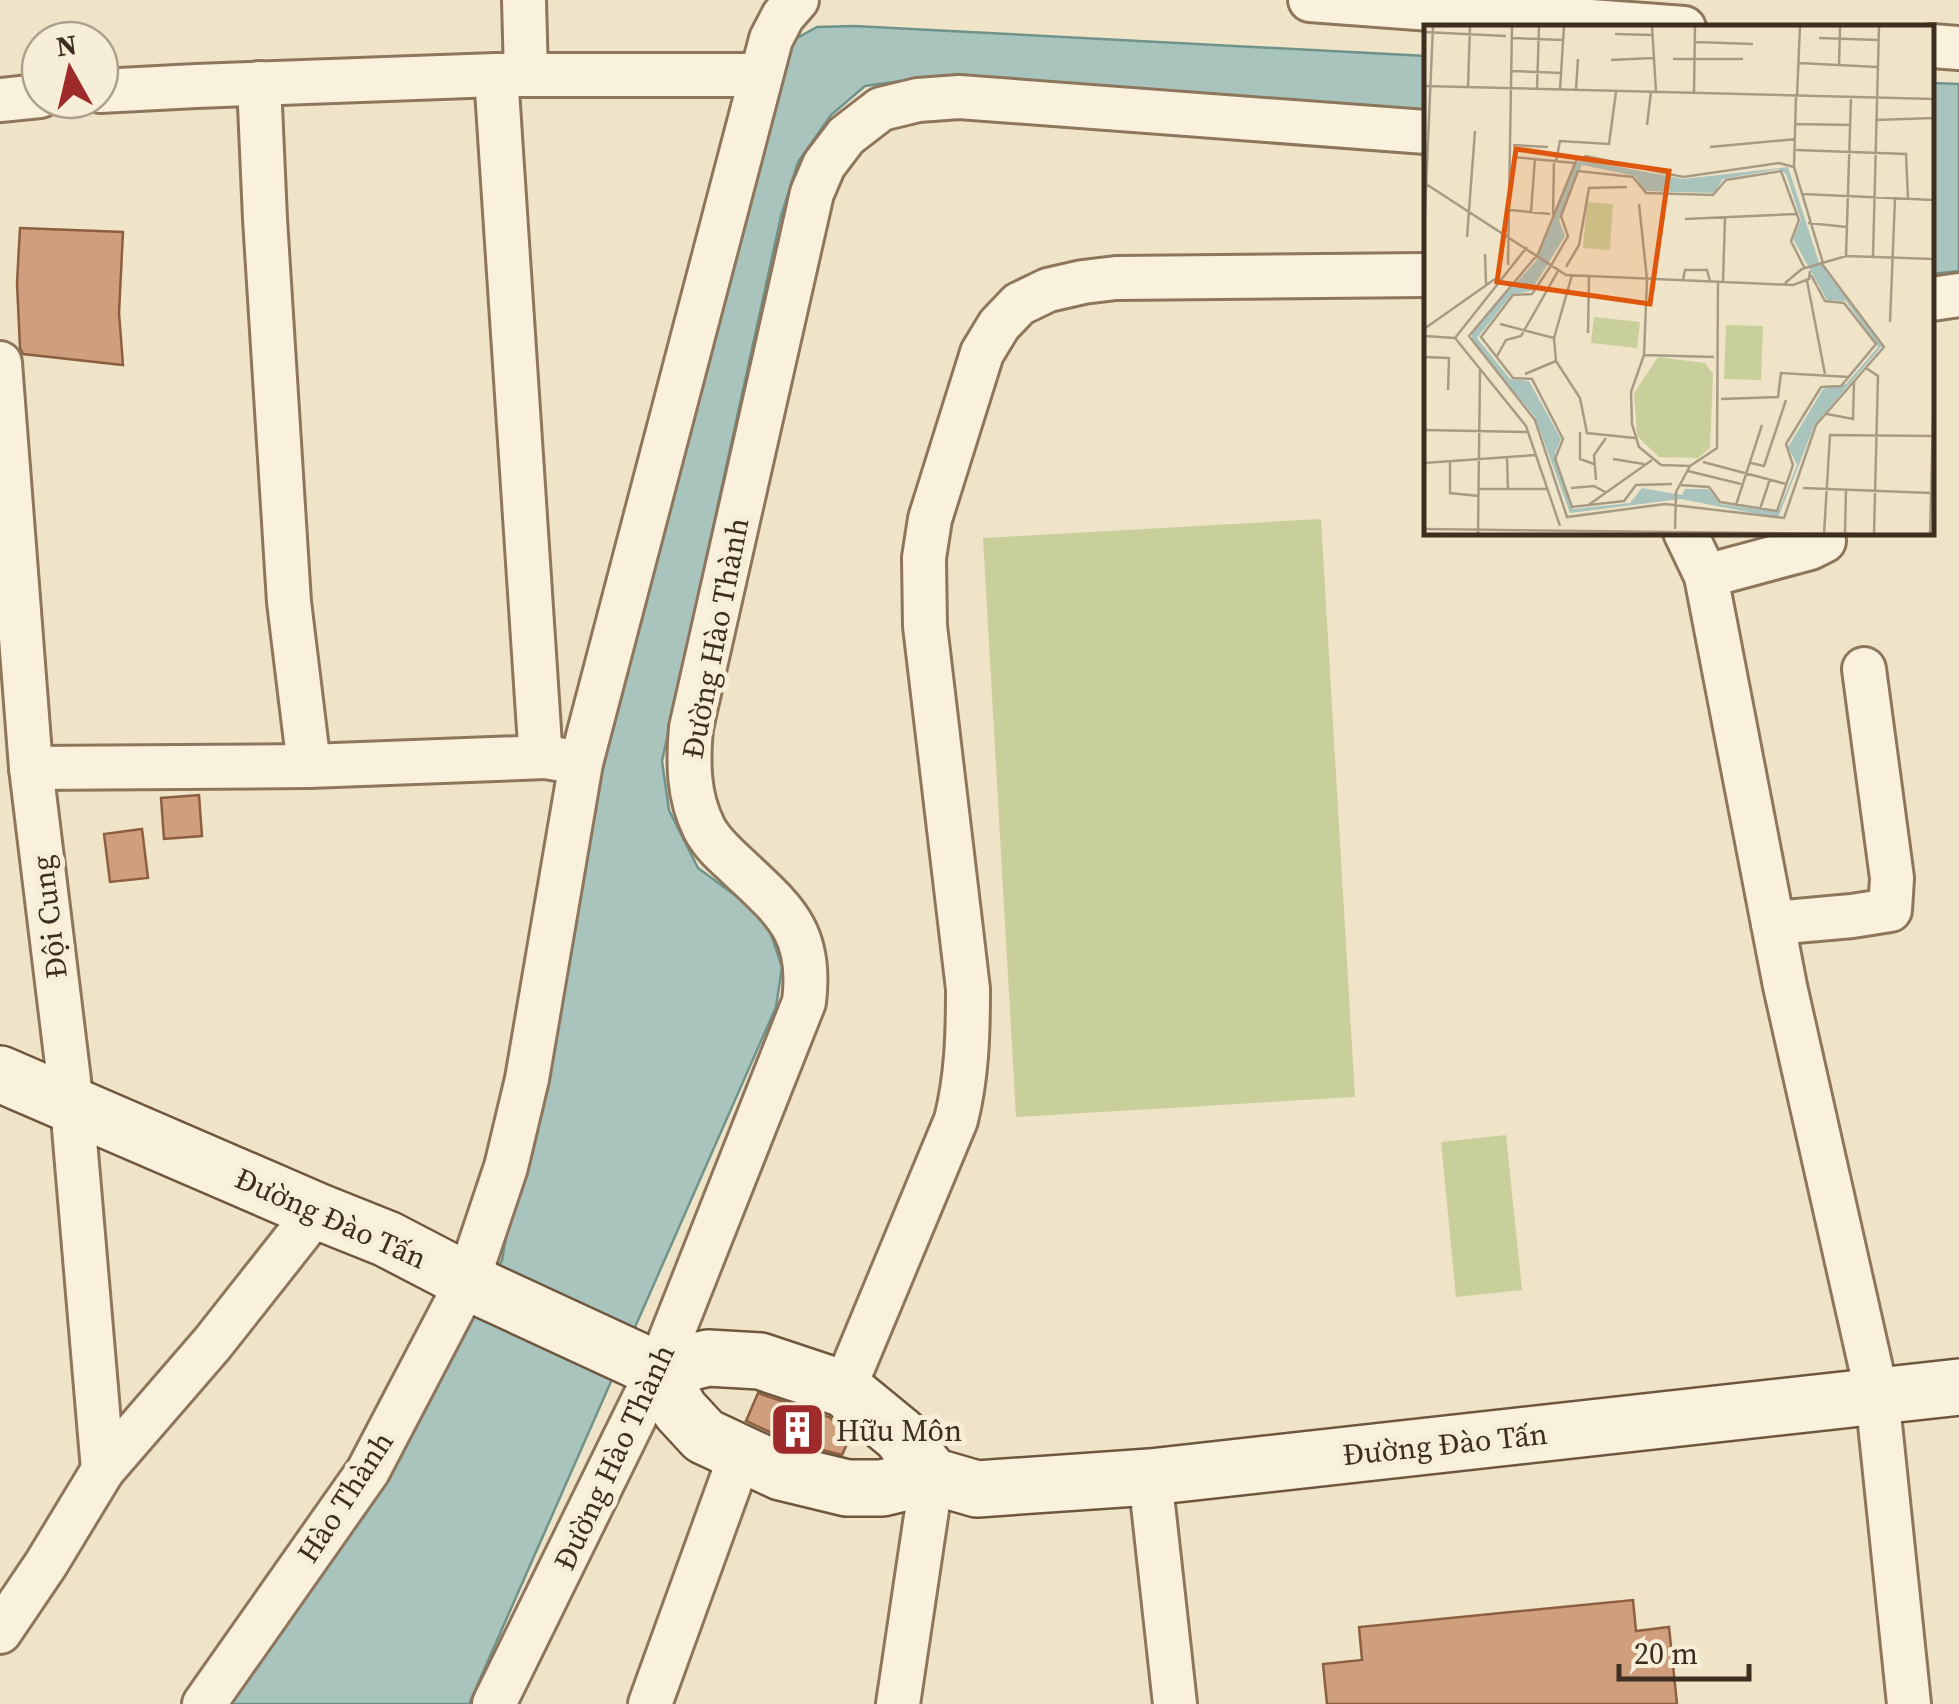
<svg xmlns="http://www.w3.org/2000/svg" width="1959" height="1704" font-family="'Source Serif 4',serif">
	<rect width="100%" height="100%" fill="#f0e4c8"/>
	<g fill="#c9cf9b">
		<path d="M1321 519 1355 1097 1016 1117 983 538Z"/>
		<path d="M1506 1135 1522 1290 1456 1297 1441 1142Z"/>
	</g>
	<g fill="#a9c4bc" stroke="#6f938a" stroke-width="2.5">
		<path d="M854 26 1426 56V118L916 79 865 86 831 115 798 162 781 216 662 761 669 810 698 868 751 907 771 934 782 967 776 1007 469 1704H218L449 1365 502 1260 525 1129 600 769 786 44 817 27Z"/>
		<path d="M1932 83 1959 84V271L1932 274Z"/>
	</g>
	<g fill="#cf9f7d" stroke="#8d5f41" stroke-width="2.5">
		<path d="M20 228 123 232 119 313 123 365 23 354 20 348 17 283Z"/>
		<path d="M199 795 202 836 164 839 161 798Z"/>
		<path d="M142 829 148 878 110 882 104 834Z"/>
		<path d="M758 1393 829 1417 851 1435 842 1455 791 1442 746 1421Z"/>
		<path d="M1633 1600 1636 1631 1669 1627 1677 1704H1327L1323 1664 1362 1660 1359 1627Z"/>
	</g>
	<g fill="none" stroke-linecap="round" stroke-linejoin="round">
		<defs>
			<g id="street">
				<path d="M524 0 526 75"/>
				<path d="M1310 0 1684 28"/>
				<path d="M1932 46 1959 48"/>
				<path d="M496 75 540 745 546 757 581 763"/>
				<path d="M259 83 265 219 289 602 309 766"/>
				<path d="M100 91 196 86 496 75H761"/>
				<path d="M0 100 40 96"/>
				<path d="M1932 299 1959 295"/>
				<path d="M0 363 31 768 72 1105 103 1470"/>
				<path d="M1685 532 1706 576 1785 986 1877 1395 1909 1704"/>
				<path d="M1706 576 1810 548 1824 541"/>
				<path d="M31 768 309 766 546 757"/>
				<path d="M1773 923 1852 916 1890 910 1892 878 1864 669"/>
				<path d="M844 1389 956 1120C967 1076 968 1034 968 989L925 626 924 558 930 519 982 353 999 325 1019 304 1048 290 1083 282 1116 278 1426 275"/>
				<path d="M1150 1477 1175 1704"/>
				<path d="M0 1632 46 1564 103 1470 212 1344 317 1211"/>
				<path d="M204 1704 368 1471 468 1280 506 1167 527 1079 581 763 771 39 783 16 797 0"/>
				<path d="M494 1704 658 1370 804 1002C813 929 782 909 734 863 723 853 711 842 704 828 688 796 688 763 691 728L812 193 824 165 846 136 881 109 918 100 959 97 1426 132"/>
				<path d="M650 1704 741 1453"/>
				<path d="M898 1704 932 1476"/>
			</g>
			<g id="secondary">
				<path d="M0 1074 317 1211 387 1239 485 1290 658 1370 680 1410 704 1436 781 1472 847 1488H882L932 1476 977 1489 1150 1477 1959 1387"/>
				<path d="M658 1370 708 1358 760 1361 844 1389 900 1435 932 1476"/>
			</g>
		</defs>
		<use href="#street" stroke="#8d765c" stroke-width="48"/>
		<use href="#secondary" stroke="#6f573f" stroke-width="60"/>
		<use href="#street" stroke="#faf1dc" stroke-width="42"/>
		<use href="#secondary" stroke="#faf1dc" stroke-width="55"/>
	</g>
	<defs>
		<symbol id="building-square" viewBox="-11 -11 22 22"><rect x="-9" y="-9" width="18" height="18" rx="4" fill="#9e2a2b" stroke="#f7eed8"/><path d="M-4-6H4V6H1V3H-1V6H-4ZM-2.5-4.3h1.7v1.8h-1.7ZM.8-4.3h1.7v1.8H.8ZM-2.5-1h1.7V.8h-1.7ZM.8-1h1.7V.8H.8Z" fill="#fff"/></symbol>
	</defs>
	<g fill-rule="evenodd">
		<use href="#building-square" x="766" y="1398" width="63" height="63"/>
	</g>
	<g text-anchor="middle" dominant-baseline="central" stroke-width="10" stroke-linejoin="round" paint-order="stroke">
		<g font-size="30" fill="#3d2e20" stroke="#f7eed8">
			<text transform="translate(715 638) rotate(-79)">Đường Hào Thành</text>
			<text transform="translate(49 917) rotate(-97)">Đội Cung</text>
			<text transform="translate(331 1218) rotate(24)">Đường Đào Tấn</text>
			<text transform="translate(1445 1444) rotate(-6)">Đường Đào Tấn</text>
			<text transform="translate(614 1457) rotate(-65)">Đường Hào Thành</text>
			<text transform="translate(345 1497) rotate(-57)">Hào Thành</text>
		</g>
		<g font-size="30" fill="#3d2e20" stroke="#f7eed8" text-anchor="start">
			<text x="836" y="1430">Hữu Môn</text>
		</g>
	</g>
	<g transform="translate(1424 25)">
		<rect width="510" height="510" fill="#f0e4c8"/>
		<path d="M163 177 189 179 186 225 159 223ZM170 292 216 297 213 323 167 318ZM302 300 339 301 337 355 300 354ZM234 332 281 338 289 349 286 423 274 433 235 432 213 411 210 368Z" fill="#c9cf9b"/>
		<path d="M158 135 259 154 364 142 395 237 458 321 391 399 354 493 257 474 146 488 111 392 48 315V306L112 236 150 139ZM158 140 211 151 221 166 290 168 299 154 355 144 362 149 377 195 369 214 403 275 422 276 454 322 422 359 399 364 364 422 373 440 354 487 296 479 284 464H261L258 470 218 463 206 478 149 484 131 428 137 414 105 356 86 354 53 313 88 269 107 266 141 211 135 195Z" fill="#a9c4bc" fill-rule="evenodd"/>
		<path fill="none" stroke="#a89b85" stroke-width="2.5" d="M228 1 232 67M0 7 82 11M191 9 228 10M88 13 139 15M395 13 454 15M271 17 329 19M249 34H319M187 35 229 33M375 38 453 42M415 40 416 1M88 46 137 48M0 61 510 74M44 62 46 1M113 64 115 1M136 65 140 1M152 65 154 34M270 68 271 1M372 71 370 142 399 238M373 71 376 1M451 95 510 93M371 99 427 100M223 100 227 67M89 120 124 122M286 122 372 114M372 125 482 129 484 174M89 132 150 138M132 136 136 116 185 119 192 67M370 142 355 138 259 152 162 131 152 136 114 229 45 311 111 395 143 492 241 479 360 493 392 400 460 322 398 239M2 159 142 250 369 260 385 254 386 246M378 169 510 175M215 179 223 254 220 330 207 367 208 399 215 422 237 440 266 441 293 423 294 256M86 185 126 189M107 187 111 133M129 190 130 135M261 194 373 189M384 198 423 202M0 209 9 1M43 212 51 106M61 229 62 259M422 231 427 72M449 231 455 1M84 240 88 1M142 242 155 220 165 163 203 162M148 250 130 313 132 336 156 373 163 408 211 413M259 255 261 245H283L286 256M383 256 401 349M299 257 301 193M361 258 378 244 422 231 510 234M466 297 471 174M76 299 130 313M0 304 71 254M164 308 165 252M0 311 31 313M31 313 102 401 136 501M31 313 103 222M220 330 290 332M0 332 25 333 24 365M72 333 82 315 97 311 134 246M442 343 454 351 450 509M101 349 132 336M297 374 354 372 357 348 425 352M403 389 429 394 430 357M0 405 105 407M156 407V434L170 439M83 433 84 465M189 434 220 439M26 437V468L55 471M279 437 362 459M0 438 112 430M327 438 340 441 362 375M264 446 317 459M172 455 170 430 182 413M248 459 212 460 200 476 148 482 131 434 139 414 108 354 89 353 57 312 89 270 108 269 128 239 144 211 137 191 154 146 209 152 222 168 289 170 302 155 357 146 375 195 367 216 381 244M256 460 285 462 296 477 353 486 369 440 362 419 397 362 417 361 452 319 420 278 401 276 387 250M147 463 170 461 183 468M379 463 507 468M55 464H123M312 480 338 400M163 481 228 435M336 484 346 454M0 504 428 509M251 504 252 467 266 441M421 508 422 465M54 509 56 345M400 509 406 410 509 411M506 509 510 354"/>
		<path fill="#df570d" fill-opacity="0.15" stroke="#df570d" stroke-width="5" d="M92 124 245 146 226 279 73 257Z"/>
		<rect width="510" height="510" fill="none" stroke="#3d2e20" stroke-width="5"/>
	</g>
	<g transform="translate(70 70) rotate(352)"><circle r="48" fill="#f7eed8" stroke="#ada18e" stroke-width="2.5"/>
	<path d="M0-8L18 38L0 25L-18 38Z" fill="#9e2a2b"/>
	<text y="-15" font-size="28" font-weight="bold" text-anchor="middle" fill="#3d2e20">N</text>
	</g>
	<path d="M1619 1664v15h130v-15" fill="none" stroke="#3d2e20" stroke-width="5"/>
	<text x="1634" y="1664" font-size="30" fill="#3d2e20" stroke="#f7eed8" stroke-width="8" paint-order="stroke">20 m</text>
</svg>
